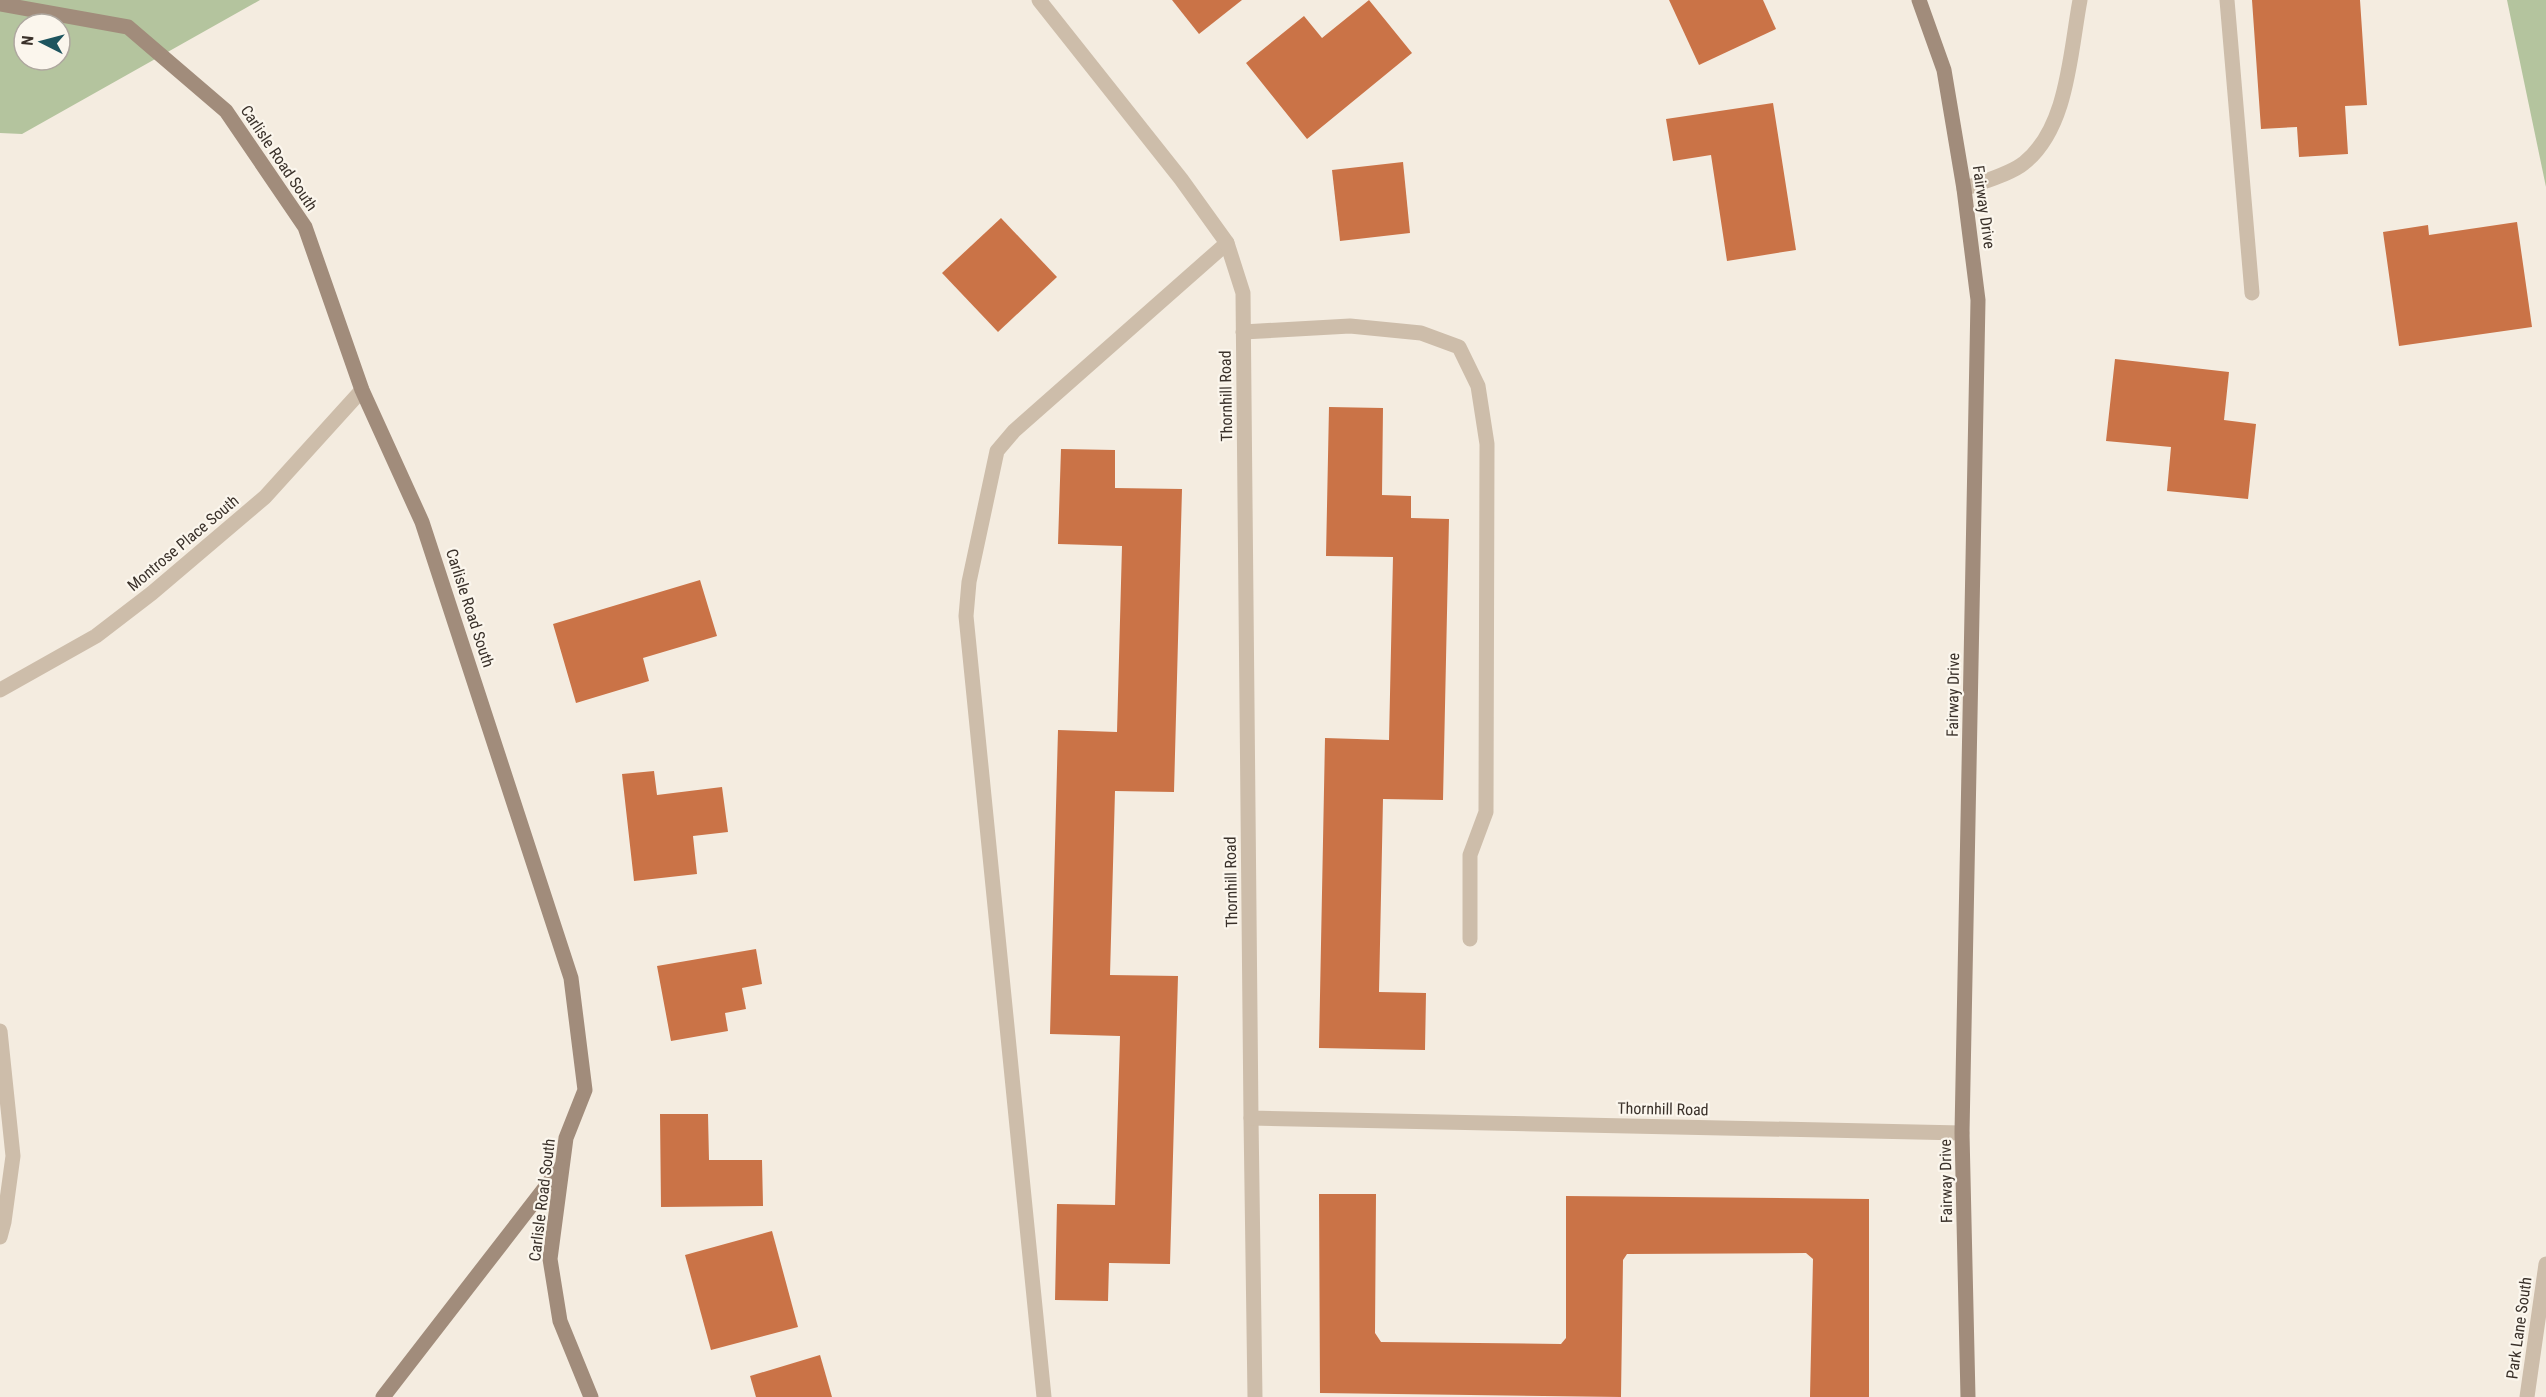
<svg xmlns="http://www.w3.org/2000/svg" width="2546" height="1397" font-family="'Roboto Condensed',sans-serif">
	<rect width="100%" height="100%" fill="#f4ece0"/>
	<g fill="#b4c49e" fill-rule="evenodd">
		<path d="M0 0H260L22 134 0 133ZM24 24H60V60H24Z"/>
		<path d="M2507 0H2546V187Z"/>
	</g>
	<g fill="#ca7347">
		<path d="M1172 0H1242L1199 34Z"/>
		<path d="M1369 0 1412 53 1307 139 1246 63 1304 16 1322 38Z"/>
		<path d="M1669 0H1763L1776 29 1699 65Z"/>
		<path d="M2252 0H2360L2367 105 2345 106 2348 154 2299 157 2297 127 2261 129Z"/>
		<path d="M1773 103 1796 250 1727 261 1711 155 1673 161 1666 119Z"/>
		<path d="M1403 162 1410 233 1340 241 1332 170Z"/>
		<path d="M1001 218 1057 277 998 332 942 273Z"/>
		<path d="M2517 222 2532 327 2399 346 2383 232 2428 225 2429 235Z"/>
		<path d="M2115 359 2229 372 2224 420 2256 424 2248 499 2167 491 2171 447 2106 441Z"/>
		<path d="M1329 407 1383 408 1382 495 1411 496V518L1449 519 1443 800 1383 799 1379 992 1426 993 1425 1050 1319 1048 1325 738 1389 740 1393 557 1326 556Z"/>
		<path d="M1061 449 1115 450V488L1182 489 1174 792 1115 791 1110 975 1178 976 1170 1264 1109 1263 1108 1301 1055 1300 1057 1204 1115 1205 1120 1036 1050 1034 1058 730 1117 732 1122 546 1058 544Z"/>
		<path d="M700 580 717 636 643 658 649 681 576 703 553 624Z"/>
		<path d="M654 771 657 795 722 787 728 832 693 836 697 874 634 881 622 774Z"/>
		<path d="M756 949 762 984 742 988 746 1009 725 1013 728 1031 671 1041 657 966Z"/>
		<path d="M660 1114H708L709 1160H762L763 1206 661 1207Z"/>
		<path d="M1319 1194H1376L1375 1333 1381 1342 1561 1344 1566 1338V1196L1869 1199V1397H1810L1813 1259 1806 1253 1627 1254 1623 1260 1621 1397 1320 1393Z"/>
		<path d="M772 1231 798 1327 711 1350 685 1255Z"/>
		<path d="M820 1355 832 1397H756L750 1376Z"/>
	</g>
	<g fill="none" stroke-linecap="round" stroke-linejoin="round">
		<g stroke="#cdbdaa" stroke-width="15">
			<path d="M2227 0 2252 293"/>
			<path d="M1964 189C1981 182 2011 174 2024 163 2068 128 2070 53 2080 0"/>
			<path d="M1243 332 1350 326 1421 333 1459 347 1478 386 1487 444 1486 812 1470 855V939"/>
			<path d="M1251 1118 1255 1397"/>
			<path d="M1044 1397 966 616 969 582 997 451 1014 431 1227 243"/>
		</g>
		<g stroke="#cdbdaa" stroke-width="15">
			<path d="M1039 0 1181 179 1227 243 1243 293 1251 1118 1962 1133"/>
			<path d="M0 690 96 636 152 593 265 497 362 390"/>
			<path d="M0 1031 13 1156 4 1222 0 1237"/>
			<path d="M2527 1397 2546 1264"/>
		</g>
		<g stroke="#a18c7b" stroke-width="15">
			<path d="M1919 0 1944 70 1964 189 1978 300 1962 1133 1968 1397"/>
			<path d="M0 4 128 27 226 111 305 227 362 390 422 522 571 978 585 1090 566 1138 550 1259 560 1321 591 1397"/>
			<path d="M383 1397 561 1167"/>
		</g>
	</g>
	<g text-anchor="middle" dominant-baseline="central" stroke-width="4.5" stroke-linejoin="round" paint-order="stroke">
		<g font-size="16" fill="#3a312a" stroke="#fbf6ed">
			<text transform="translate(279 158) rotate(56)">Carlisle Road South</text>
			<text transform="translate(1984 207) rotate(82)">Fairway Drive</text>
			<text transform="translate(1226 396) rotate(-91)">Thornhill Road</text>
			<text transform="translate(183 543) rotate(-40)">Montrose Place South</text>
			<text transform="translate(470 608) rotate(72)">Carlisle Road South</text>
			<text transform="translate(1953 695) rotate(-89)">Fairway Drive</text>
			<text transform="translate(1231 882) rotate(-91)">Thornhill Road</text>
			<text transform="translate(1663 1109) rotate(1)">Thornhill Road</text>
			<text transform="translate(1946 1181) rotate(-91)">Fairway Drive</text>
			<text transform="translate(542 1200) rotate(-83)">Carlisle Road South</text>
			<text transform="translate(2519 1328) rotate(-82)">Park Lane South</text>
		</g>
	</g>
	<g transform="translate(42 42) rotate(276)"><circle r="28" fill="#fbf6ed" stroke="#aea79f" stroke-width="1.5"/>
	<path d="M0-4.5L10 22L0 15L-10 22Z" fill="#1d545e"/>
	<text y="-9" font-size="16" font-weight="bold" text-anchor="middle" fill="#3a312a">N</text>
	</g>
</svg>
